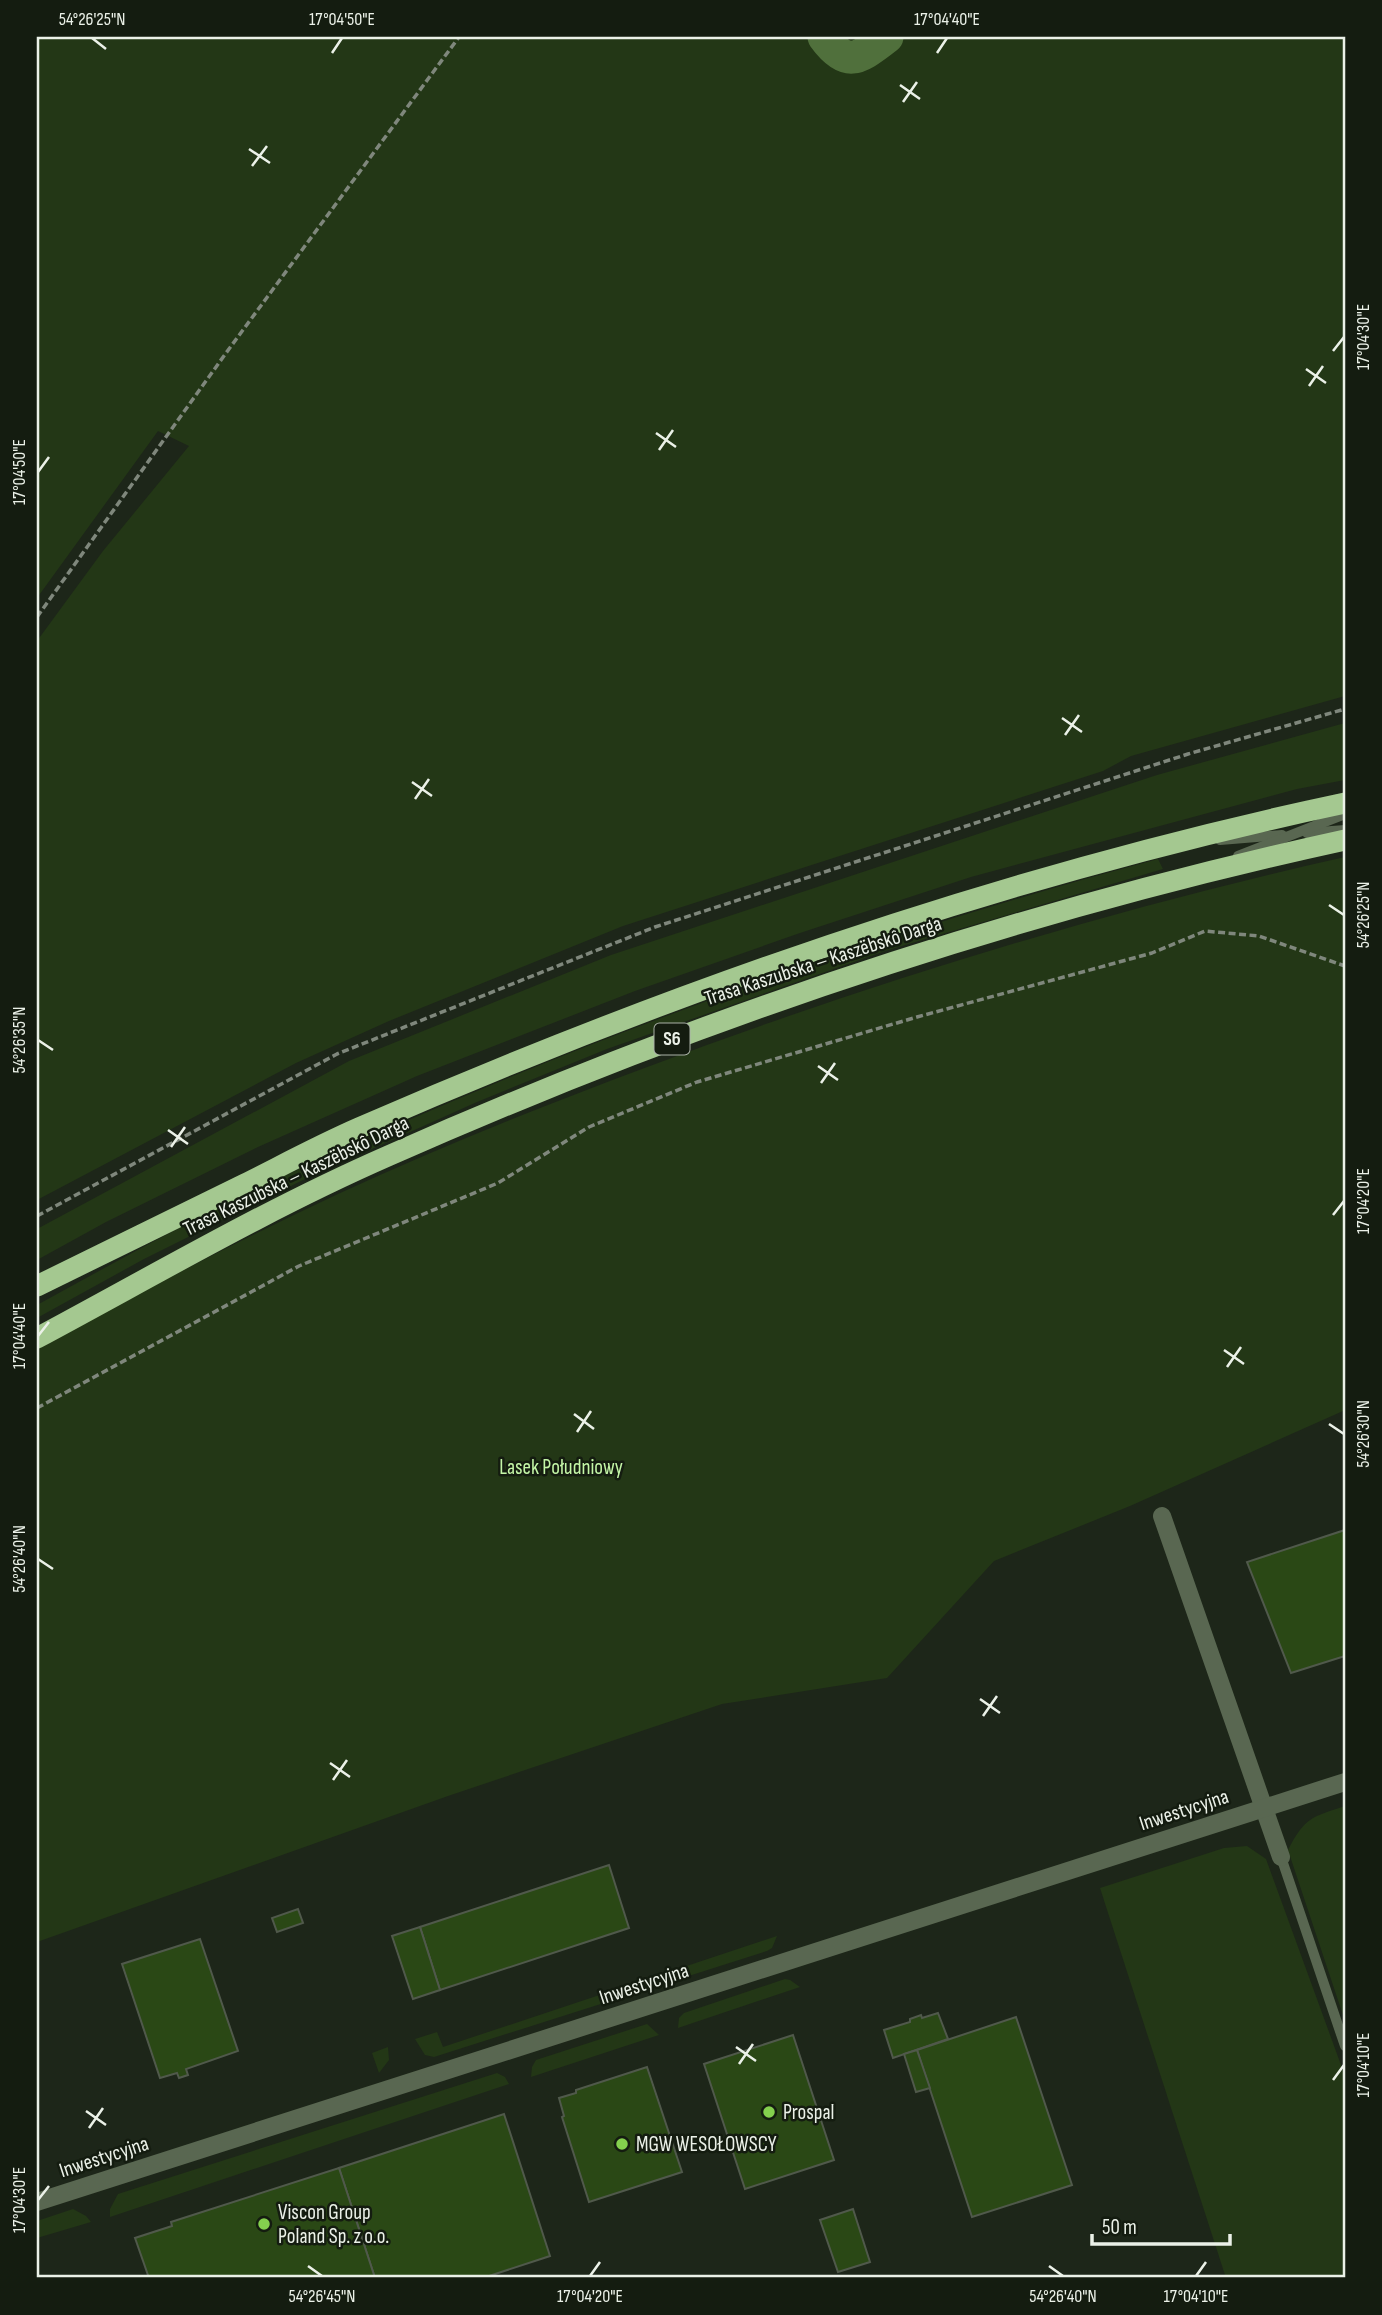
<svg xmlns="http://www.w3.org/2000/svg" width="1382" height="2315" font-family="'Sofia Sans Condensed',sans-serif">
	<rect width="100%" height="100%" fill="#1d2619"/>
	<g fill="#233716">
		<path d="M37 37H1345V696L1131 756 1103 771 623 926 389 1021 296 1063 37 1200V641L103 551 189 446 158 431 37 598Z"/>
		<path d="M1345 723V780L1297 789 971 877 800 933 635 991 417 1076 258 1147 106 1222 37 1260V1229L349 1061 611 955 1157 775Z"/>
		<path d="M1345 857V1409L1343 1411 1130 1506 994 1561 887 1678 722 1704 448 1796 37 1942V1349C135 1294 236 1242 338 1194 440 1147 545 1105 650 1066 877 981 1109 910 1345 857Z"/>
		<path d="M1158 859 1163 869 885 951 607 1049 477 1102 305 1179 144 1259 37 1318V1305C117 1261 197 1217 279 1178 563 1046 856 940 1158 859Z"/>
		<path d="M1345 1806V2021L1288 1850C1305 1817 1312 1817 1345 1806Z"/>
		<path d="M1247 1846 1266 1859 1345 2076V2278H1226L1100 1888 1224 1848Z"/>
		<path d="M777 1936 772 1948 767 1951 434 2057 425 2055 415 2039 437 2032 443 2047Z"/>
		<path d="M785 1979 790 1980 800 1987 678 2028 679 2018 684 2013Z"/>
		<path d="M647 2024 659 2035 531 2077 532 2067 536 2060Z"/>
		<path d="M388 2047 389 2060 379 2073 372 2053Z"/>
		<path d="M497 2073 505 2077 509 2084 110 2217V2209L118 2194Z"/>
		<path d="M73 2209 86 2216 91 2222 37 2238V2221Z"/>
	</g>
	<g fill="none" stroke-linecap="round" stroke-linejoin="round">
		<path stroke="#50703c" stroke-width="33" d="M824 37C848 70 860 57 887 37"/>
	</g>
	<g fill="#2a4815" stroke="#50594b" stroke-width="2">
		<path d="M1345 1530V1656L1291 1673 1247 1562Z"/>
		<path d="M609 1865 629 1928 440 1990 420 1927Z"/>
		<path d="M298 1909 303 1923 277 1932 272 1918Z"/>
		<path d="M420 1927 440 1990 413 1999 392 1936Z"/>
		<path d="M200 1939 238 2051 186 2069 188 2075 179 2078 177 2073 160 2078 122 1964Z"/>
		<path d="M938 2013 948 2039 893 2058 884 2030 910 2022V2019L921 2015 922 2018Z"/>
		<path d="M1016 2017 1072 2185 972 2217 917 2050Z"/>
		<path d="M793 2035 834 2160 745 2189 704 2064Z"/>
		<path d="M917 2050 930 2088 916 2092 904 2054Z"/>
		<path d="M647 2067 682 2172 589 2202 562 2117 564 2116 559 2098 576 2093V2090Z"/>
		<path d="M504 2114 550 2256 483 2278H375L339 2168Z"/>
		<path d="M339 2168 375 2278H149L135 2238 172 2226 171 2222Z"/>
		<path d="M853 2209 870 2262 838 2272 820 2220Z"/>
	</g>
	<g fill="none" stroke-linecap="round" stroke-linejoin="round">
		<g stroke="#7f877c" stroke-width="3.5" stroke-dasharray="7 3.5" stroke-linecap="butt">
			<path d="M37 617 226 353 459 37"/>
			<path d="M37 1216 337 1054 655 927 1188 754 1345 709"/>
			<path d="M37 1408 299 1266 498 1183 589 1127 697 1082 917 1017 1152 953 1205 931 1259 936 1345 966"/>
		</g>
		<g stroke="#596751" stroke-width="10">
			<path d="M1307 833 1345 830"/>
			<path d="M1220 840 1282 835"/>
			<path d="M1238 856 1345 814"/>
			<path d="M1281 1857 1345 2046"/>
		</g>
		<g stroke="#596751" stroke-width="18">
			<path d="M1162 1516 1281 1857"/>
			<path d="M37 2202 1345 1782"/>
		</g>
		<g stroke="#a4c890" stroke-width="21">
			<path d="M37 1286C106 1252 176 1218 245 1184 283 1165 320 1145 359 1128 677 989 1005 875 1345 803"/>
			<path d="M37 1338C153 1276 267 1209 388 1156 697 1019 1015 912 1345 840"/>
		</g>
	</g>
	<path fill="none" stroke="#ebf1e8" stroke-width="2.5" d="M92 38 106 49M332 53 342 38M937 53 947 38M900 85 920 99M903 102 917 82M249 149 270 163M252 166 267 146M1333 351 1344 337M1306 369 1326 383M1309 386 1323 366M656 433 676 447M659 450 673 430M38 472 49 457M1062 718 1082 732M1065 735 1079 715M412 782 432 796M415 799 429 779M1329 905 1344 915M38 1040 53 1050M818 1066 838 1080M821 1083 835 1063M168 1130 188 1144M171 1147 185 1127M1333 1215 1344 1201M38 1336 49 1322M1224 1350 1244 1364M1227 1367 1241 1347M574 1414 594 1429M1329 1424 1344 1434M577 1432 591 1411M38 1559 53 1569M980 1699 1000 1713M983 1716 997 1696M330 1763 350 1777M333 1780 347 1760M736 2047 756 2061M739 2064 753 2044M1333 2080 1344 2065M86 2111 106 2125M89 2128 103 2108M38 2200 49 2186M308 2266 322 2276M1049 2266 1063 2276M590 2276 600 2262M1196 2276 1206 2262"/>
	<g fill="#84d04e" stroke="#141c10" stroke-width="2.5">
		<circle cx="769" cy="2112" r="7"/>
		<circle cx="622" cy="2144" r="7"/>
		<circle cx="264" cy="2224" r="7"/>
	</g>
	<g text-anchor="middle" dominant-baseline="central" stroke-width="5" stroke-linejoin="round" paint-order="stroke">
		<rect fill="#141c10" stroke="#aab1a7" stroke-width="2" x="654.5" y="1023.5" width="35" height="31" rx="5"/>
		<g font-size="19" font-weight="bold" fill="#ebf1e8">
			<text x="672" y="1039">S6</text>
		</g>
		<g font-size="21" fill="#ebf1e8" stroke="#141c10">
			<text transform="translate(823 961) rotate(-18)">Trasa Kaszubska – Kaszëbskô Darga</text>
			<text transform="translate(296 1176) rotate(-26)">Trasa Kaszubska – Kaszëbskô Darga</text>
			<text transform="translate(1184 1810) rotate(-18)">Inwestycyjna</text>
			<text transform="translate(644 1984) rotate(-18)">Inwestycyjna</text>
			<text transform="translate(104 2157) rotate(-18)">Inwestycyjna</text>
		</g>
		<g font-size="21" fill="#c4f6a7" stroke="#141c10">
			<text x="561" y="1467">Lasek Południowy</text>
		</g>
		<g font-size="21" fill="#ebf1e8" stroke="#141c10" text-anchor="start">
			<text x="783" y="2112">Prospal</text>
			<text x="636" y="2144">MGW WESOŁOWSCY</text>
			<text x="278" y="2212">Viscon Group<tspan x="278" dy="24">Poland Sp. z o.o.</tspan></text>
		</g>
	</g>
	<rect width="1382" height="2315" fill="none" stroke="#141c10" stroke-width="77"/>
	<path d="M1092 2234v10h138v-10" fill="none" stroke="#ebf1e8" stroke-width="3.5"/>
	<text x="1102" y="2234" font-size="21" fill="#ebf1e8" stroke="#141c10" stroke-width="5" paint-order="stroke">50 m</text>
	<rect x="38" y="38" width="1306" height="2238" fill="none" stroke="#ebf1e8" stroke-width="2.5"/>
	<g font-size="18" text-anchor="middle" fill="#ebf1e8">
		<text x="92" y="25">54°26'25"N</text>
		<text x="342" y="25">17°04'50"E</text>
		<text x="947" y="25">17°04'40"E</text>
		<text transform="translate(1363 337) rotate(-90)" y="6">17°04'30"E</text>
		<text transform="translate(19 472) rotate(-90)" y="6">17°04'50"E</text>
		<text transform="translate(1363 915) rotate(-90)" y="6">54°26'25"N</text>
		<text transform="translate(19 1040) rotate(-90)" y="6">54°26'35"N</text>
		<text transform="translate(1363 1201) rotate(-90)" y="6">17°04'20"E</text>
		<text transform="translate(19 1336) rotate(-90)" y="6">17°04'40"E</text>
		<text transform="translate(1363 1434) rotate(-90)" y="6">54°26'30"N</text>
		<text transform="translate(19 1559) rotate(-90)" y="6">54°26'40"N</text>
		<text transform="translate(1363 2065) rotate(-90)" y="6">17°04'10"E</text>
		<text transform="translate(19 2200) rotate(-90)" y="6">17°04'30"E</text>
		<text x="322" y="2302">54°26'45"N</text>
		<text x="590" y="2302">17°04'20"E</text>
		<text x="1063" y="2302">54°26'40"N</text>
		<text x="1196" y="2302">17°04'10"E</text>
	</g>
</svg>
